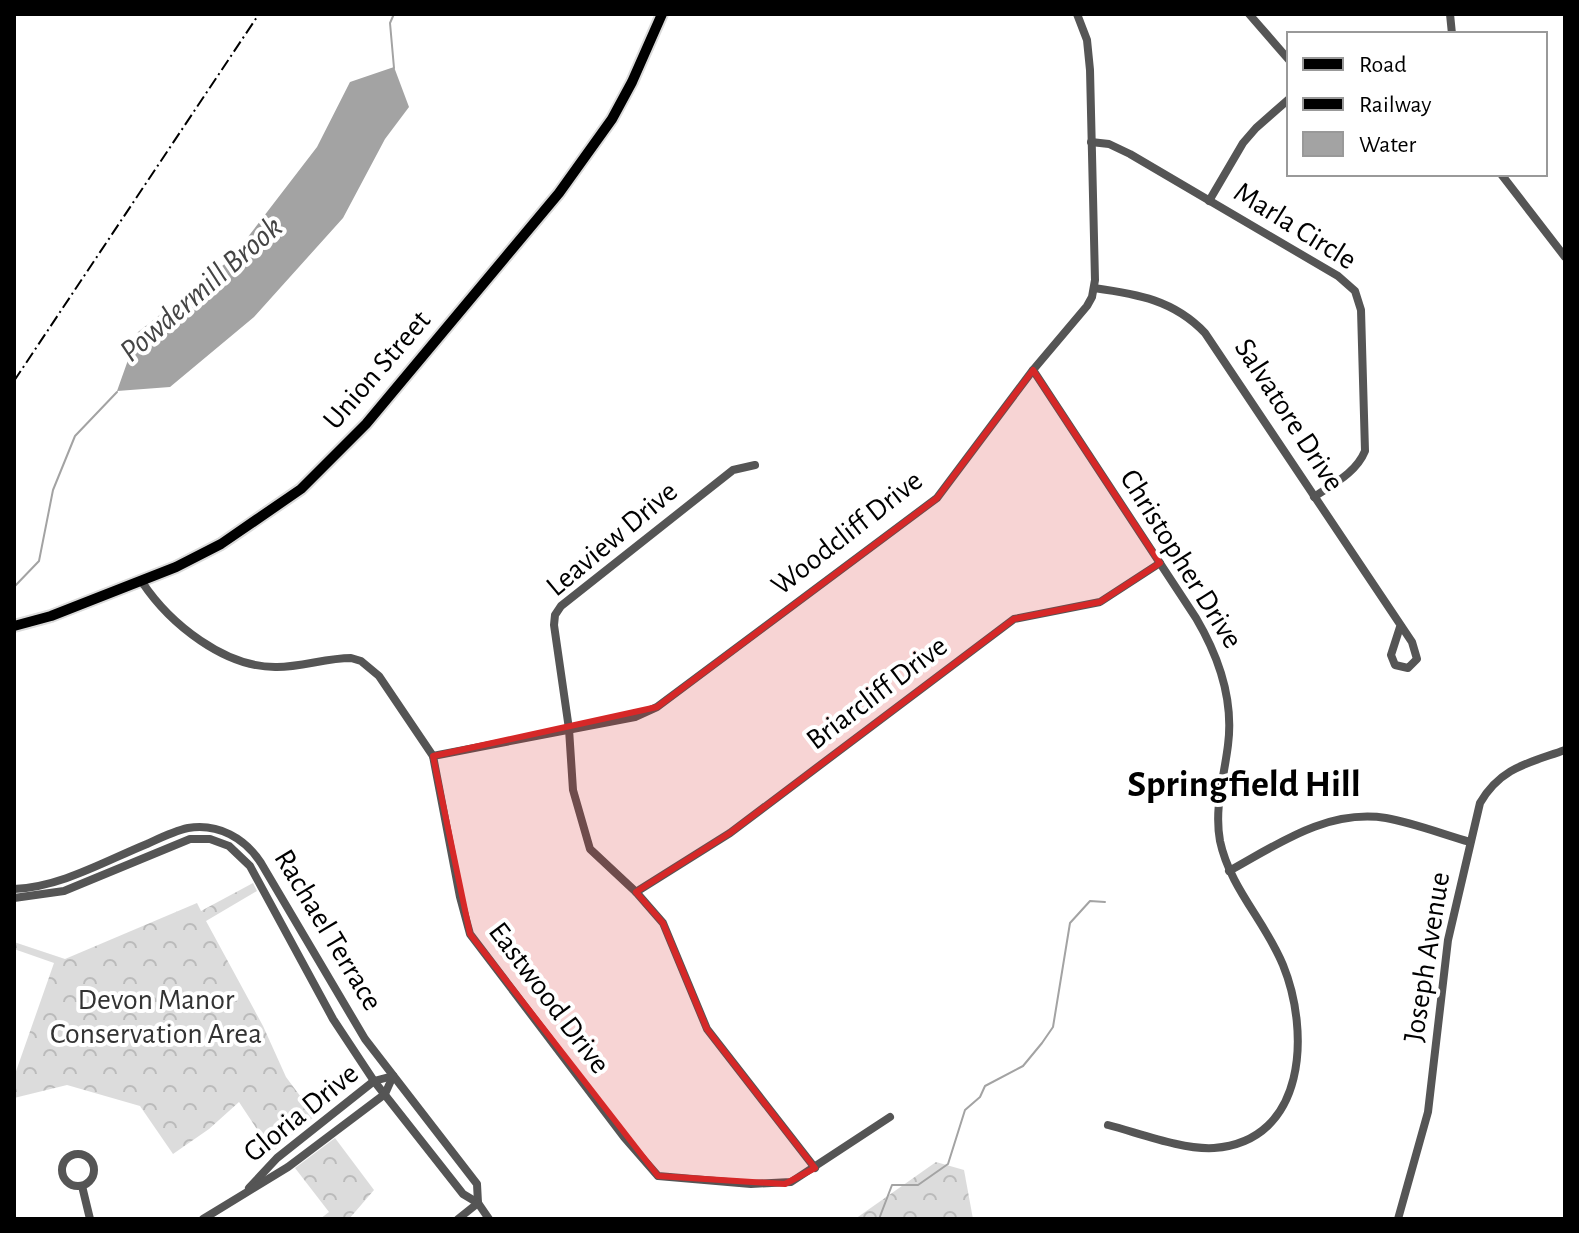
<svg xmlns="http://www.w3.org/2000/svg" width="1579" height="1233" font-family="'Alegreya Sans',sans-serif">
	<defs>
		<pattern id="forest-crowns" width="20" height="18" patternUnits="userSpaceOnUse" patternTransform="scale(2)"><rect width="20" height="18" fill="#dcdcdc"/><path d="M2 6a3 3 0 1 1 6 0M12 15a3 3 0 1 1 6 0" fill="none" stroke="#bbb"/></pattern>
	</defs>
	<rect width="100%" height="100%" fill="#fff"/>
	<g fill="url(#forest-crowns)">
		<path d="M253 883 257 891 206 921 263 1026 286 1077 315 1116 272 1152 239 1102 209 1129 173 1154 140 1106 67 1085 14 1098V1077L54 963 14 949V942L65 959 197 903 201 911Z"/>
		<path d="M335 1138 374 1190 349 1219H320L329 1212 295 1168Z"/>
		<path d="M936 1162 964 1170 973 1219H855Z"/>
	</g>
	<path fill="#a3a3a3" d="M394 67 409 107 385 139 343 218 254 317 170 387 117 391 138 332 231 259 317 147 350 82Z"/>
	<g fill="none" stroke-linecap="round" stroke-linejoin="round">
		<g stroke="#a3a3a3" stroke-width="2">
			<path d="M394 68 390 23 394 14"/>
			<path d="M14 587 39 561 53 490 75 436 117 392"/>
			<path d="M879 1219 892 1185H918L948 1164 965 1110 980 1097 985 1086 1023 1066 1042 1043 1053 1027 1070 923 1090 901 1105 902"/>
		</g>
		<defs>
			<path id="major" d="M14 626 51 616 176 567 221 544 301 489 366 424 559 193 612 119 632 82 662 14"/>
		</defs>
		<use href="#major" stroke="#dbdbdb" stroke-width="14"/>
		<g stroke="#555" stroke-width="8">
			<path d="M1249 14 1289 60"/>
			<path d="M1450 14 1452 34"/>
			<path d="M1091 142 1109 144 1130 154 1338 276 1355 291 1361 310 1365 451C1356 473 1333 484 1314 497"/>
			<path d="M1501 174 1565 257"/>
			<path d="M1209 201 1243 143 1256 128 1289 99"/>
			<path d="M1094 288C1137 294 1174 300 1205 333L1412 642 1417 659 1408 668 1395 665 1391 655 1400 627"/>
			<path d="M1033 370 1196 618C1219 657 1234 699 1228 745 1224 778 1214 808 1220 841 1230 888 1265 921 1283 965 1310 1031 1307 1141 1214 1148 1183 1150 1139 1133 1108 1125"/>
			<path d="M755 465 733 470 561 606 555 615 554 625 569 729 573 790 590 849 636 892 663 923 707 1029 815 1168"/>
			<path d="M142 582C170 624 225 668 277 667 302 667 326 658 351 658L361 661 379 676 433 756 460 897 470 934 624 1137 658 1176 751 1184 791 1182 890 1117"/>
			<path d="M433 756 635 717 657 707 937 498 1033 370 1087 306 1092 297 1095 280 1090 70 1087 40 1077 14"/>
			<path d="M1229 871C1278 844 1327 809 1386 818 1414 823 1442 834 1470 842"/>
			<path d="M14 889C61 887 105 861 147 844 160 838 174 831 188 828 218 823 245 838 261 863L365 1039 477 1184 478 1203"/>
			<path d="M636 892 730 833 1014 619 1100 602 1160 563"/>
			<path d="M14 898 64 891 190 839H210L229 846 250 866 333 1019 374 1081 463 1194 478 1203 489 1219"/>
			<circle cx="78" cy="1170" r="16"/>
			<path d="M82 1186 90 1219"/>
			<path d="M249 1188 277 1158 374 1081 393 1076"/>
			<path d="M203 1219 288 1167 385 1094 393 1076"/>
			<path d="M458 1219 478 1203"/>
			<path d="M1398 1219 1428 1112 1448 940 1480 803C1501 767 1529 763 1565 750"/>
		</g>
		<use href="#major" stroke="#000" stroke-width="10"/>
		<path stroke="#000" stroke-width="2" stroke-dasharray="12 4 2 4" stroke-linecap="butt" d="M14 381 259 14"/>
	</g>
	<path fill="#d62828" fill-opacity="0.2" stroke="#d62828" stroke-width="6" stroke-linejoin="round" d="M1033 370 1160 563 1100 602 1014 619 730 833 636 892 663 923 707 1029 815 1168 785 1184 658 1176 470 934 433 756 657 707 937 498Z"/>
	<g text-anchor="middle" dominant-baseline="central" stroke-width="8" stroke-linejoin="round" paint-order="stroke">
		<g font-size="30" fill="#000" stroke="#fff">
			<text transform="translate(1295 226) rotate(32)">Marla Circle</text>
			<text transform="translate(377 370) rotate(-49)">Union Street</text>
			<text transform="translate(1289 415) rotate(57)">Salvatore Drive</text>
			<text transform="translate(847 533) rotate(-38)">Woodcliff Drive</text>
			<text transform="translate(612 539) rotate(-40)">Leaview Drive</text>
			<text transform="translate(1181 559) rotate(58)">Christopher Drive</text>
			<text transform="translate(877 693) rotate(-37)">Briarcliff Drive</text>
			<text transform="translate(328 930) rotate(59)">Rachael Terrace</text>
			<text transform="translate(1427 957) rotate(-81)">Joseph Avenue</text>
			<text transform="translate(549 998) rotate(53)">Eastwood Drive</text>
			<text transform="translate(301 1113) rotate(-39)">Gloria Drive</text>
		</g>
		<g font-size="30" fill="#333" stroke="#fff">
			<text x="156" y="1000">Devon Manor<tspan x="156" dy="34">Conservation Area</tspan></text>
		</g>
		<g font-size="32" font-style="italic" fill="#444" stroke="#fff">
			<text transform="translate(201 289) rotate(-41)">Powdermill Brook</text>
		</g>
		<g font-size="38" font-weight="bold" fill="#000" stroke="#fff">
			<text x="1244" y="785">Springfield Hill</text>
		</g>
	</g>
	<rect width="1579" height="1233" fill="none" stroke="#000000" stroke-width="32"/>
	<rect x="1287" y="32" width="260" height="144" fill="#ffffff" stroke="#999999" stroke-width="2"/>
	<rect x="1303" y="58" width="40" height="12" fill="#000000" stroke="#999999" stroke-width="2"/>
	<text x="1359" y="72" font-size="24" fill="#000000">Road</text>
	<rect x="1303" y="98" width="40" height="12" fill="#000000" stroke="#999999" stroke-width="2"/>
	<text x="1359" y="112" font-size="24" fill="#000000">Railway</text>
	<rect x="1303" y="132" width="40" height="24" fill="#a3a3a3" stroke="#999999" stroke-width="2"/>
	<text x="1359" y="152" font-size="24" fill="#000000">Water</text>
</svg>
